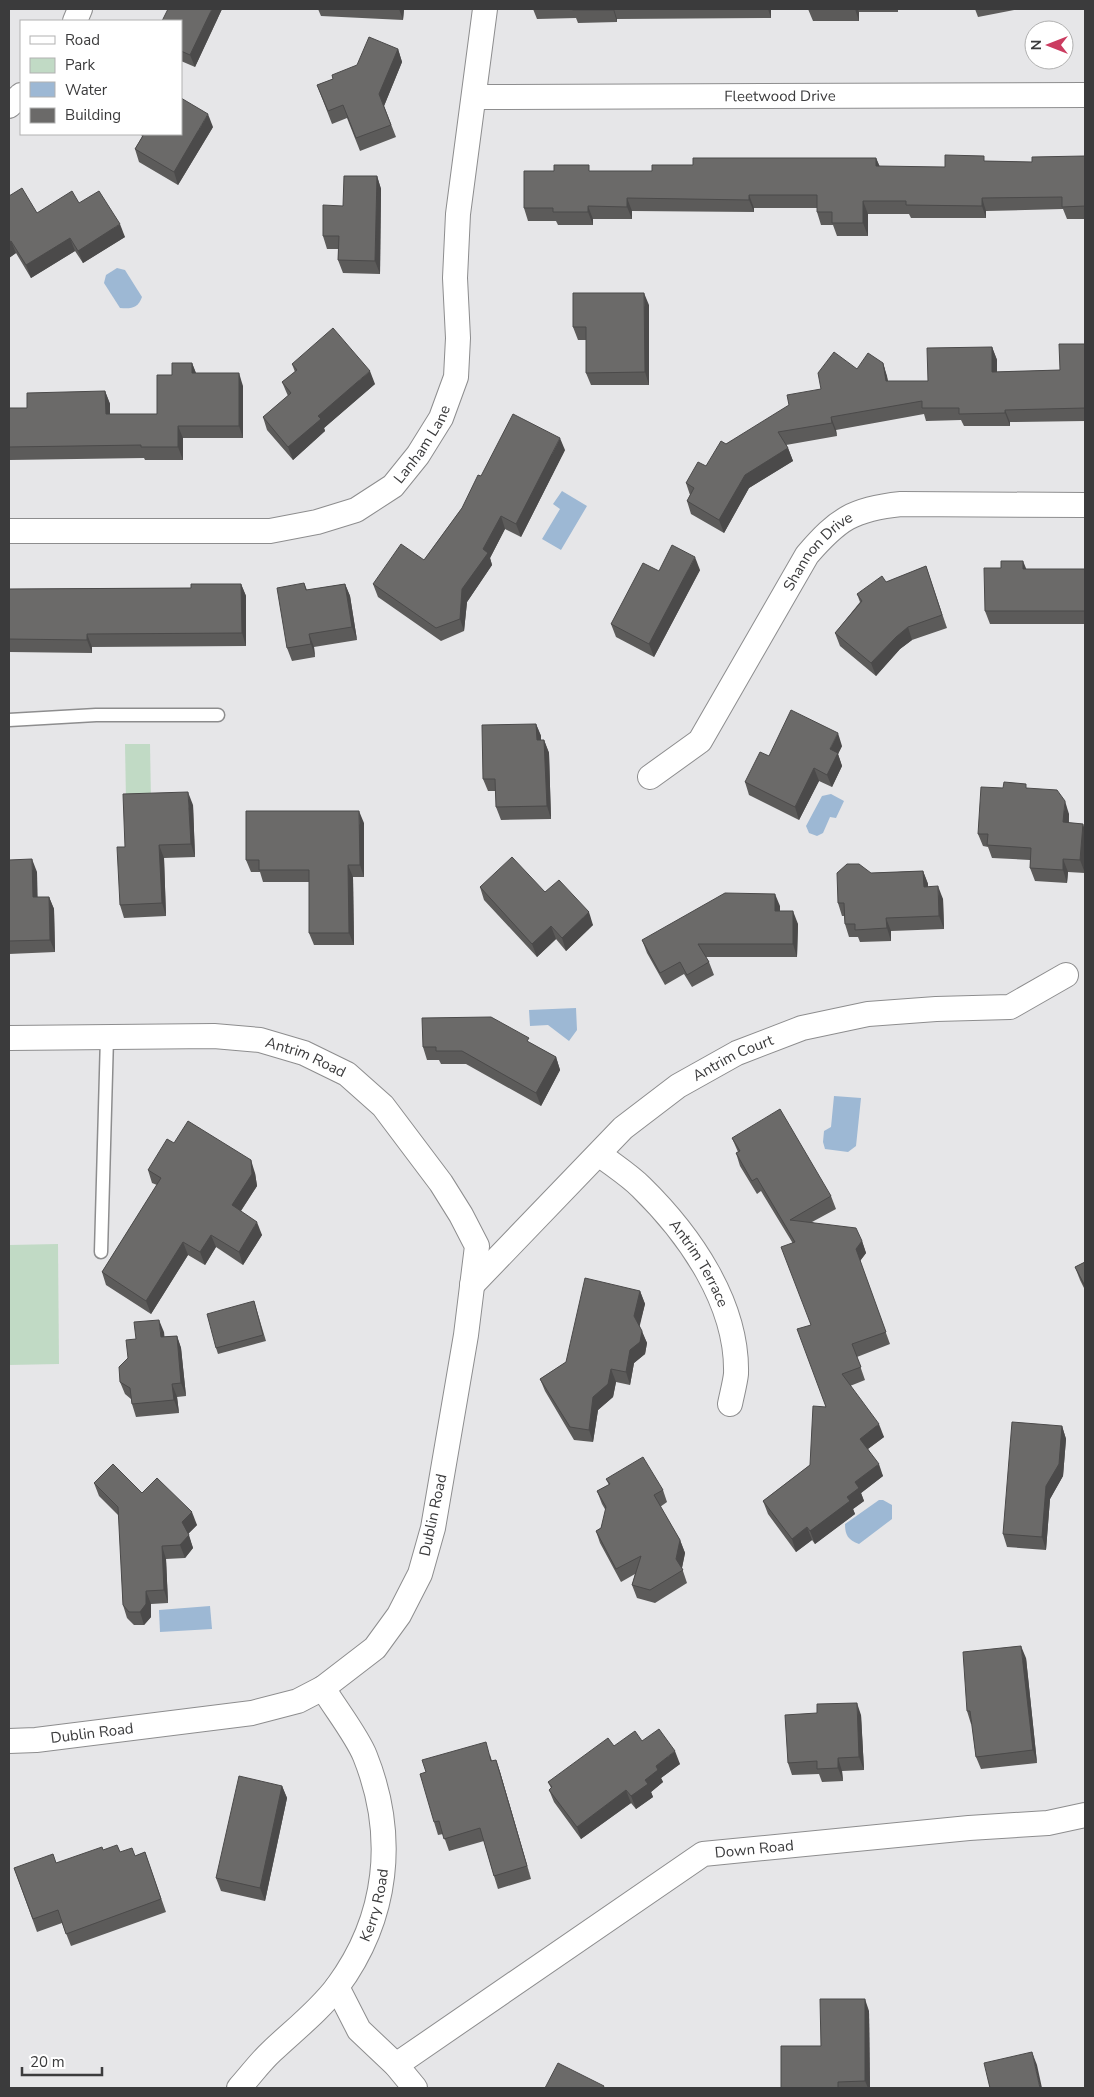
<svg xmlns="http://www.w3.org/2000/svg" width="1094" height="2097" font-family="'Nunito Sans',sans-serif">
	<rect width="100%" height="100%" fill="#e6e6e8"/>
	<g fill="#c1dac5">
		<path d="M125 744H150L151 800 126 801Z"/>
		<path d="M58 1244 59 1364 9 1365V1245Z"/>
	</g>
	<g fill="#9db8d4">
		<path d="M117 268 125 270 142 297C138 308 132 309 120 308L104 283 106 275Z"/>
		<path d="M562 491 587 506 561 550 542 539 560 509 553 504Z"/>
		<path d="M831 794 844 801 836 818 830 817 823 833 817 836 809 833 806 826 822 796Z"/>
		<path d="M576 1008 577 1030 569 1041 548 1025 530 1026 529 1010Z"/>
		<path d="M834 1096 861 1098 856 1146 848 1152 825 1149 823 1142 824 1131 831 1127Z"/>
		<path d="M879 1500H883L892 1505V1519L859 1544C848 1540 845 1535 845 1524Z"/>
		<path d="M210 1606 212 1629 160 1632 159 1610Z"/>
	</g>
	<g fill="none" stroke-linecap="round" stroke-linejoin="round">
		<defs>
			<g id="service">
				<path d="M9 720 96 715H218"/>
				<path d="M101 1252 107 1037"/>
			</g>
			<g id="minor">
				<path d="M75 21 80 9"/>
				<path id="s1" d="M474 97 1085 95"/>
				<path d="M9 106 21 95"/>
				<path id="s2" d="M9 531H270L317 522 356 510 393 486 418 455 441 418 456 377 458 338 455 278 458 214 485 9"/>
				<path id="s3" d="M650 777 700 741 807 555C838 519 853 509 901 504L1085 505"/>
				<path id="s4" d="M9 1038 214 1036 260 1040 304 1053 347 1074 383 1106 441 1183 461 1215 477 1246 466 1335 433 1528 420 1574 399 1615 375 1648 323 1688 298 1701 252 1713 36 1740 9 1741"/>
				<path id="s5" d="M599 1154C613 1165 629 1175 641 1187 689 1234 738 1303 736 1374 735 1383 732 1394 730 1404"/>
				<path id="s6" d="M472 1285 623 1128 678 1086 737 1053 802 1028 868 1014 936 1009 1010 1007 1066 975"/>
				<path d="M337 1987 359 2030 396 2065 415 2088"/>
				<path id="s7" d="M396 2065 703 1854 969 1828 1048 1823 1085 1815"/>
				<path id="s8" d="M239 2088C250 2076 260 2062 272 2051 294 2030 318 2012 337 1987 388 1918 397 1836 365 1756 357 1736 335 1708 323 1688"/>
			</g>
		</defs>
		<use href="#service" stroke="#8d8d8e" stroke-width="15"/>
		<use href="#minor" stroke="#8d8d8e" stroke-width="26"/>
		<use href="#service" stroke="#fff" stroke-width="12"/>
		<use href="#minor" stroke="#fff" stroke-width="24"/>
	</g>
	<g fill="#5c5b5a">
		<path d="M222 9 195 67 181 61V21Z"/>
		<path d="M318 9H404L403 20 321 16Z"/>
		<path d="M533 9H771V18L617 19V22L578 23 576 18 537 19Z"/>
		<path d="M808 9H898V12H859V21H813Z"/>
		<path d="M975 9H1019L978 17Z"/>
		<path d="M398 49 402 62 384 106 396 137 360 151 347 118 332 124 317 85 333 79Z"/>
		<path d="M213 127 178 185 139 162 135 149 142 137 141 134H181Z"/>
		<path d="M1085 156V219H1067L1063 209 986 211V218H911L909 214H868V236H837L833 225H821L817 212V208H754V212L632 211V219H593V225H558L556 221H528L524 208 554 171H652L693 165 876 158 880 167H945L986 161 1032 162Z"/>
		<path d="M377 176 381 189 380 274 343 273 338 260V249H327L323 236 343 206Z"/>
		<path d="M9 196 37 213 79 203 125 237 83 263 75 251 31 278 16 253 9 258Z"/>
		<path d="M649 305V385H591L586 373V340H578L573 327Z"/>
		<path d="M1085 344V421L1010 422V426H964L961 420 926 421 924 414 836 430 837 436 786 445 788 448 793 461 749 488 724 533 691 514 687 501 690 495 686 483 706 466 726 444 857 369 883 363 888 381H928L992 347 997 360V372L1060 370Z"/>
		<path d="M192 363 196 373 243 386V438H183V460H145L144 458 9 460V408H27L105 391 110 404V414H157L172 375Z"/>
		<path d="M292 364 375 384 324 428 325 431 293 460 267 430 263 417 288 396 282 382 295 372Z"/>
		<path d="M565 450 521 537 505 529 490 558 492 565 467 602 464 631 441 641 378 597 373 584 424 560 462 508 481 476Z"/>
		<path d="M926 566 947 628 912 640 900 649 876 676 840 646 835 633 860 602 857 594Z"/>
		<path d="M1026 569H1085V624H990L985 611Z"/>
		<path d="M700 570 654 657 616 637 611 624 659 571Z"/>
		<path d="M304 583 307 590 345 584 350 596 357 640 314 647 315 657 292 661 287 648Z"/>
		<path d="M241 584 246 596V646L92 647V653L9 652V589L191 588Z"/>
		<path d="M536 724 541 736V740H544L549 753 551 819 501 820 496 807V791H488L483 779Z"/>
		<path d="M842 746 838 754 842 766 832 787 819 781 799 820 749 795 745 782 769 756Z"/>
		<path d="M1003 788H1027L1069 814V823L1083 824 1085 831V873L1068 872 1067 883 1035 881 1030 868V860L992 858 988 847 983 846 978 834Z"/>
		<path d="M193 805 195 857 164 858 166 916 124 918 120 905 125 847Z"/>
		<path d="M364 823V877H353L354 945H314L309 933V882H263L260 872H251L246 860Z"/>
		<path d="M9 860 37 872V897H49L54 909 55 952 9 954Z"/>
		<path d="M923 871 928 884V887L943 899 944 929 891 931V941L860 942 858 937H849L845 924 844 916H842L838 903 871 873Z"/>
		<path d="M480 887 545 892 593 925 566 951 556 939 537 957 484 900Z"/>
		<path d="M780 906V911L798 924 797 957H706L709 962 714 975 692 987 684 974 665 985 647 953 642 940Z"/>
		<path d="M530 1043 556 1057 560 1070 541 1106 466 1064H441L439 1060H427L423 1047Z"/>
		<path d="M732 1138 831 1196 836 1209 812 1222 862 1241 866 1253 860 1261 890 1344 857 1357 865 1380 850 1386 884 1437 868 1449 883 1476 861 1493 864 1501 853 1509 855 1514 815 1544 812 1540 796 1552 768 1514 763 1501 810 1465 826 1407 811 1325 792 1242 761 1191 757 1194 740 1166 736 1153 738 1152Z"/>
		<path d="M174 1143 255 1173 257 1186 241 1211 262 1235 243 1265 216 1247 205 1265 188 1255 151 1314 106 1285 102 1272 157 1185 152 1183 148 1170Z"/>
		<path d="M1085 1262V1290L1080 1280 1075 1267Z"/>
		<path d="M640 1291 645 1304 639 1326 647 1343 645 1354 634 1363 630 1385 616 1382 613 1397 598 1410 593 1442 574 1440 545 1391 540 1379 566 1362Z"/>
		<path d="M254 1301 266 1341 218 1354 216 1348Z"/>
		<path d="M164 1332V1337L177 1336 181 1348 186 1396 177 1397 179 1413 136 1417 132 1404 131 1399 125 1394 120 1382 128 1358 136 1339Z"/>
		<path d="M1062 1426 1066 1439 1063 1476 1050 1499 1046 1550 1007 1547 1003 1534Z"/>
		<path d="M606 1479 663 1490 667 1502 660 1507 680 1540 685 1553 682 1568 687 1583 655 1603 637 1598 632 1585 635 1574 621 1582 600 1543 596 1531 601 1528 606 1511 602 1504 597 1491 609 1485Z"/>
		<path d="M94 1483 142 1493 197 1525 188 1534 193 1548 185 1558 166 1559 168 1603 151 1604V1617L144 1625H134L127 1618 123 1605 119 1516 99 1496Z"/>
		<path d="M1026 1658 1037 1763 981 1769 976 1757 972 1724H971L967 1711Z"/>
		<path d="M861 1715 864 1770 842 1771 843 1781 822 1782 819 1774 792 1775 788 1763Z"/>
		<path d="M642 1741 680 1764 661 1778 663 1782 651 1792 653 1797 636 1809 631 1803 581 1839 554 1802 549 1790 551 1788 548 1782 614 1746Z"/>
		<path d="M490 1755 492 1761 496 1760 500 1772 531 1879 498 1889 494 1876 484 1841 449 1851 443 1834 438 1835 434 1822Z"/>
		<path d="M282 1786 287 1798 265 1901 221 1891 216 1878Z"/>
		<path d="M103 1850 135 1856 145 1852 166 1912 71 1946 62 1923 37 1932 14 1868 56 1863Z"/>
		<path d="M869 2011 870 2088H781L821 2046Z"/>
	</g>
	<g fill="#4b4a4a">
		<path d="M212 9H222L195 67 190 55Z"/>
		<path d="M399 9H404L403 20Z"/>
		<path d="M613 9H614L617 19V22Z"/>
		<path d="M768 9H771V18Z"/>
		<path d="M855 9H858L859 12V21Z"/>
		<path d="M398 49 402 62 384 106 379 94Z"/>
		<path d="M208 114 213 127 178 185 174 172Z"/>
		<path d="M876 158 881 170 876 166Z"/>
		<path d="M377 176 381 189 380 274 375 261Z"/>
		<path d="M749 195 754 208V212L749 200Z"/>
		<path d="M627 198 632 211V219L627 207Z"/>
		<path d="M982 198 986 211V218L982 206Z"/>
		<path d="M863 201 868 214V236L863 223Z"/>
		<path d="M588 206 593 219V225L588 212Z"/>
		<path d="M120 224 125 237 83 263 78 251Z"/>
		<path d="M70 238 75 251 31 278 26 265Z"/>
		<path d="M11 241 16 253 9 258V242Z"/>
		<path d="M644 293 649 305V385L645 372Z"/>
		<path d="M992 347 997 360V385L992 372Z"/>
		<path d="M192 363 197 376 192 373Z"/>
		<path d="M883 363 887 376 890 393 886 381Z"/>
		<path d="M370 371 375 384 324 428 325 431 293 460 288 447 318 416Z"/>
		<path d="M239 373 243 386V438L239 426Z"/>
		<path d="M105 391 110 404V426L106 414Z"/>
		<path d="M1005 410 1010 422V426L1005 413Z"/>
		<path d="M831 417 836 430 837 436 832 423Z"/>
		<path d="M178 426 183 438V460L178 447Z"/>
		<path d="M560 438 565 450 521 537 516 524Z"/>
		<path d="M788 448 793 461 749 488 724 533 719 520 745 475Z"/>
		<path d="M501 516 505 529 490 558 492 565 467 602 464 631 460 619 462 589Z"/>
		<path d="M695 557 700 570 654 657 649 644Z"/>
		<path d="M1023 561 1028 573 1023 569Z"/>
		<path d="M241 584 246 596V646L242 633Z"/>
		<path d="M345 584 350 596 357 640 352 627Z"/>
		<path d="M908 627 912 640 900 649 876 676 871 663 896 637Z"/>
		<path d="M87 634 92 647V653L87 640Z"/>
		<path d="M309 634 314 647 315 657 311 644Z"/>
		<path d="M536 724 541 736V753L537 740Z"/>
		<path d="M838 733 842 746 838 754 842 766 832 787 827 775 830 749Z"/>
		<path d="M544 740 549 753 551 819 547 806Z"/>
		<path d="M814 768 819 781 799 820 795 807Z"/>
		<path d="M188 792 193 805 195 857 191 844Z"/>
		<path d="M1065 801 1069 814 1068 835 1063 822Z"/>
		<path d="M359 811 364 823V877L360 865Z"/>
		<path d="M1083 824 1085 831V873L1080 860Z"/>
		<path d="M159 845 164 858 166 916 162 903Z"/>
		<path d="M32 859 37 872 38 910 33 897Z"/>
		<path d="M1063 859 1068 872 1067 883 1063 870Z"/>
		<path d="M348 865 353 877 354 945 349 933Z"/>
		<path d="M923 871 928 884V899L924 887Z"/>
		<path d="M938 886 943 899 944 929 939 916Z"/>
		<path d="M775 894 780 906V924L775 911Z"/>
		<path d="M49 897 54 909 55 952 50 940Z"/>
		<path d="M793 911 798 924 797 957 793 944Z"/>
		<path d="M589 912 593 925 566 951 562 938Z"/>
		<path d="M886 918 891 931V941L887 928Z"/>
		<path d="M551 926 556 939 537 957 532 944Z"/>
		<path d="M556 1057 560 1070 541 1106 536 1093Z"/>
		<path d="M251 1160 255 1173 257 1186 236 1218 232 1205Z"/>
		<path d="M257 1222 262 1235 243 1265 239 1252Z"/>
		<path d="M211 1235 216 1247 205 1265 200 1252Z"/>
		<path d="M862 1241 866 1253 860 1261 856 1249Z"/>
		<path d="M183 1242 188 1255 151 1314 146 1301Z"/>
		<path d="M640 1291 645 1304 639 1329 634 1316Z"/>
		<path d="M159 1320 164 1332 166 1350 161 1337Z"/>
		<path d="M642 1331 647 1343 645 1354 634 1363 630 1385 626 1372 630 1350Z"/>
		<path d="M177 1336 181 1348 186 1396 181 1383Z"/>
		<path d="M611 1369 616 1382 613 1397 598 1410 593 1442 589 1430 593 1397Z"/>
		<path d="M172 1384 177 1397 179 1413 174 1400Z"/>
		<path d="M879 1424 884 1437 865 1451 860 1439Z"/>
		<path d="M1062 1426 1066 1439 1063 1476 1050 1499 1046 1550 1042 1537 1046 1486Z"/>
		<path d="M879 1464 883 1476 861 1493 864 1501 853 1509 855 1514 815 1544 810 1531 847 1497 855 1482Z"/>
		<path d="M192 1512 197 1525 187 1535 182 1522Z"/>
		<path d="M807 1527 812 1540 796 1552 792 1539Z"/>
		<path d="M189 1535 193 1548 185 1558 180 1545Z"/>
		<path d="M680 1540 685 1553 681 1572 676 1559Z"/>
		<path d="M162 1546 166 1559 168 1603 164 1590Z"/>
		<path d="M146 1591 151 1604V1617L144 1625 140 1612Z"/>
		<path d="M1021 1646 1026 1658 1037 1763 1033 1750Z"/>
		<path d="M857 1703 861 1715 864 1770 859 1757Z"/>
		<path d="M675 1751 680 1764 661 1778 663 1782 651 1792 653 1797 636 1809 631 1796 656 1766Z"/>
		<path d="M838 1758 842 1771 843 1781 838 1768Z"/>
		<path d="M496 1760 500 1772 531 1879 527 1866Z"/>
		<path d="M282 1786 287 1798 265 1901 260 1888Z"/>
		<path d="M626 1790 631 1803 581 1839 577 1827Z"/>
		<path d="M865 1999 869 2011 870 2088H868L865 2081Z"/>
		<path d="M1032 2052 1037 2065 1042 2088H1040Z"/>
	</g>
	<g fill="#6b6a69" stroke="#4b4a4a">
		<path d="M168 9H212L190 55 181 51V21H162Z"/>
		<rect x="573" y="9" width="40" height="1"/>
		<path d="M369 37 398 49 379 94 391 125 356 138 343 105 328 111 317 85 333 79 332 75 357 65Z"/>
		<path d="M181 98 208 114 174 172 135 149 144 134H181Z"/>
		<path d="M945 155 984 156V161L1032 162V157L1085 156V206L1062 207V197L982 198V206L906 205V201H863V223H832V212H817V195H749V200L627 198V207L588 206V212H553V208H524V171H554V165H589V171H652V165H693V158H876V166L945 167Z"/>
		<path d="M344 176H377L375 261 338 260 339 236H323V205L343 206Z"/>
		<path d="M22 188 37 213 72 191 79 203 99 191 120 224 78 251 70 238 26 265 11 241 9 242V196Z"/>
		<path d="M573 293H644L645 372 586 373V327H573Z"/>
		<path d="M333 328 370 371 318 416 321 419 288 447 263 417 291 393 282 382 297 370 292 364Z"/>
		<path d="M1059 344H1085V408L1005 410V413L959 414V408H922V401L831 417 832 423 778 432 788 448 745 475 719 520 687 501 694 488 686 483 698 462 706 466 721 441 726 444 789 405 787 395 821 389 818 373 834 352 857 369 868 353 883 363 886 381H928L927 348 992 347V372L1060 370Z"/>
		<path d="M172 363H192V373H239V426H178V447H141V445L9 447V408H27V393L105 391 106 414H157V375H172Z"/>
		<path d="M513 414 560 438 516 524 501 516 483 549 488 553 462 589 460 619 436 628 373 584 401 544 424 560 462 508 478 475 481 476Z"/>
		<path d="M672 545 695 557 649 644 611 624 643 563 659 571Z"/>
		<path d="M1001 561H1023V569H1085V611H985L984 568H1001Z"/>
		<path d="M926 566 942 615 908 627 896 637 871 663 835 633 862 601 857 594 882 576 886 582Z"/>
		<path d="M304 583 306 590 345 584 352 627 309 634 311 644 287 648 277 588Z"/>
		<path d="M191 584H241L242 633 87 634V640L9 639V589L191 588Z"/>
		<path d="M791 710 838 733 830 749 838 753 827 775 814 768 795 807 745 782 760 752 769 756Z"/>
		<path d="M536 724 537 740H544L547 806 496 807 495 779H483L482 725Z"/>
		<path d="M1004 782 1026 784V788L1057 790 1065 801 1063 822 1083 824 1080 860 1063 859V870L1030 868 1031 848 987 845 988 834H978L981 787 1003 788Z"/>
		<path d="M188 792 191 844 159 845 162 903 120 905 117 847H125L123 794Z"/>
		<path d="M246 811H359L360 865H348L349 933H309V870H259V860H246Z"/>
		<path d="M512 857 545 892 559 880 589 912 562 938 551 926 532 944 480 887Z"/>
		<path d="M32 859 33 897H49L50 940 9 941V860Z"/>
		<path d="M847 864H859L871 873 923 871 924 887 938 886 939 916 886 918 887 928 855 930V924H845L844 903H838L837 873Z"/>
		<path d="M725 893 775 894V911H793V944H698L709 962 687 975 680 962 660 973 642 940Z"/>
		<path d="M491 1017 529 1038 527 1041 556 1057 536 1093 462 1051H436V1047H423L422 1018Z"/>
		<path d="M780 1109 831 1196 790 1220 856 1228 862 1241 856 1249 886 1332 852 1344 861 1367 842 1374 879 1424 860 1439 879 1464 855 1482 859 1488 847 1497 850 1501 810 1531 807 1527 792 1539 763 1501 810 1465 813 1406 826 1407 797 1329 811 1325 781 1247 795 1242 757 1178 752 1181 736 1153 740 1151 732 1138Z"/>
		<path d="M188 1121 251 1160 252 1174 232 1205 257 1222 239 1252 211 1235 200 1252 183 1242 146 1301 102 1272 161 1178 148 1170 167 1139 174 1143Z"/>
		<path d="M1085 1262V1286L1075 1267Z"/>
		<path d="M585 1278 640 1291 634 1316 642 1331 640 1342 630 1350 626 1372 611 1369 608 1384 593 1397 589 1430 570 1427 540 1379 566 1362Z"/>
		<path d="M254 1301 263 1335 216 1348 207 1314Z"/>
		<path d="M159 1320 161 1337 177 1336 181 1383 172 1384 174 1400 132 1404 130 1388 120 1382 119 1367 128 1358 126 1340 136 1339 134 1322Z"/>
		<path d="M1012 1422 1062 1426 1059 1464 1046 1486 1042 1537 1003 1534Z"/>
		<path d="M643 1457 663 1490 654 1495 680 1540 676 1559 683 1570 650 1590 632 1585 641 1556 616 1569 596 1531 601 1528 606 1507 597 1491 610 1484 606 1479Z"/>
		<path d="M113 1464 142 1493 157 1478 192 1512 182 1522 189 1535 180 1545 162 1546 164 1590 146 1591V1604L140 1612H129L123 1605 118 1507 94 1483Z"/>
		<path d="M1021 1646 1033 1750 976 1757 970 1711H967L963 1652Z"/>
		<path d="M857 1703 859 1757 838 1758V1768L817 1769V1761L788 1763 785 1715 817 1713V1704Z"/>
		<path d="M659 1729 675 1751 656 1766 658 1770 645 1780 648 1784 631 1796 626 1790 577 1827 549 1790 552 1787 548 1782 608 1738 614 1746 635 1731 642 1741Z"/>
		<path d="M486 1742 491 1761 496 1760 527 1866 494 1876 480 1828 444 1839 439 1821 434 1822 420 1774 426 1772 422 1760Z"/>
		<path d="M239 1776 282 1786 260 1888 216 1878Z"/>
		<path d="M117 1845 120 1852 132 1848 135 1856 145 1852 161 1899 66 1934 58 1910 33 1919 14 1868 53 1854 56 1863 102 1847 103 1850Z"/>
		<path d="M820 1999H865V2081L838 2082V2088H781V2046H821Z"/>
		<path d="M1032 2052 1040 2088H990L984 2063Z"/>
		<path d="M558 2063 604 2086 603 2088H545Z"/>
	</g>
	<g text-anchor="middle" dominant-baseline="central" stroke-width="5" stroke-linejoin="round" paint-order="stroke">
		<g font-size="15" fill="#3b3b3c" stroke="#fff">
			<text stroke="none"><textPath href="#s1" startOffset="306">Fleetwood Drive</textPath></text>
			<text stroke="none"><textPath href="#s2" startOffset="445">Lanham Lane</textPath></text>
			<text stroke="none"><textPath href="#s3" startOffset="286">Shannon Drive</textPath></text>
			<text stroke="none"><textPath href="#s4" startOffset="300">Antrim Road</textPath></text>
			<text stroke="none"><textPath href="#s6" startOffset="349">Antrim Court</textPath></text>
			<text stroke="none"><textPath href="#s5" startOffset="150">Antrim Terrace</textPath></text>
			<text transform="translate(433 1515) rotate(-78)">Dublin Road</text>
			<text transform="translate(92 1733) rotate(-7)">Dublin Road</text>
			<text stroke="none"><textPath href="#s7" startOffset="424">Down Road</textPath></text>
			<text stroke="none"><textPath href="#s8" startOffset="232">Kerry Road</textPath></text>
		</g>
	</g>
	<rect width="1094" height="2097" fill="none" stroke="#3b3b3c" stroke-width="20"/>
	<rect x="20" y="20" width="162" height="115" fill="#ffffff" stroke="#b1b1b1"/>
	<rect x="30" y="36" width="25" height="8" fill="#ffffff" stroke="#b1b1b1"/>
	<text x="65" y="45" font-size="15" fill="#3b3b3c">Road</text>
	<rect x="30" y="58" width="25" height="15" fill="#c1dac5" stroke="#b1b1b1"/>
	<text x="65" y="70" font-size="15" fill="#3b3b3c">Park</text>
	<rect x="30" y="82" width="25" height="15" fill="#9db8d4" stroke="#b1b1b1"/>
	<text x="65" y="95" font-size="15" fill="#3b3b3c">Water</text>
	<rect x="30" y="108" width="25" height="15" fill="#6b6a69" stroke="#b1b1b1"/>
	<text x="65" y="120" font-size="15" fill="#3b3b3c">Building</text>
	<g transform="translate(1049 45) rotate(270)"><circle r="24" fill="#ffffff" stroke="#b1b1b1"/>
	<path d="M0-4L9 19L0 12L-9 19Z" fill="#cb3c60"/>
	<text y="-8" font-size="14" font-weight="bold" text-anchor="middle" fill="#3b3b3c">N</text>
	</g>
	<path d="M22 2067v8h80v-8" fill="none" stroke="#3b3b3c" stroke-width="2.5"/>
	<text x="30" y="2067" font-size="15" fill="#3b3b3c" stroke="#ffffff" stroke-width="4" paint-order="stroke">20 m</text>
</svg>
